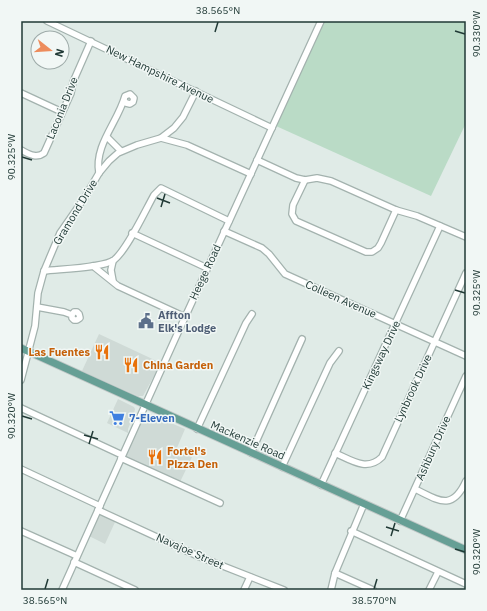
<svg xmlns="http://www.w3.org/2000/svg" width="487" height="611" font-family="'IBM Plex Sans',sans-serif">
	<rect width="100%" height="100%" fill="#e0ebe7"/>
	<g fill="#cfdad6">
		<path d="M99 334 161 363 143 396H138L82 371Z"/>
		<path d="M118 399 134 407 135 409 134 414 128 429V433L107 423Z"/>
		<path d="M146 415H152L185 429 176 450 192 457 180 482 125 456 130 444 144 417Z"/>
		<path d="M103 514 116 520 105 544 89 536 98 516Z"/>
	</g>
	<path fill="#badbc6" d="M324 21H466V123L431 196 276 126Z"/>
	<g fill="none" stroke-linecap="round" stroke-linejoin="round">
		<defs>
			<g id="minor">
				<path d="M47 21 272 128"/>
				<path d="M21 93 62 112"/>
				<path d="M107 137 121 151"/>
				<path d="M161 138 187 145 251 174"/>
				<path d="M21 150C29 154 36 159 44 153L71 93 73 82 91 41"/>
				<path d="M257 160 296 178 305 180 317 178 331 181 396 210 417 216 466 237"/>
				<path d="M99 173C94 145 118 122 125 96L130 94 134 98 133 102 130 104 126 103 124 100"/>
				<path d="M305 180 293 205 292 214 296 221 366 252H372L378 248 381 243 396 210"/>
				<path d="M224 231 262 248 269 254 285 274 466 356"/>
				<path d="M132 233 207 268"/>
				<path d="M93 266 118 286 185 317"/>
				<path d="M44 271C59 269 103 268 114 260 127 250 145 211 154 195L161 188 229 221"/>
				<path d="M113 281 111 270 113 261"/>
				<path d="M37 307 64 312 72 315 74 312H77L79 314 80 318 77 320H74L72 318V315"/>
				<path d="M21 380 35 326 38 293 44 271 60 233 85 197 99 173 109 161 118 153 137 145 161 138 174 128 183 117 196 91"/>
				<path d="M21 408 122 455"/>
				<path d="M197 429 246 323 252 314"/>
				<path d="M251 453 302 339"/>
				<path d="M335 453C351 460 367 472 382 457L466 273"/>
				<path d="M121 458 220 503"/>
				<path d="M282 467 330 363 339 351"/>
				<path d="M21 469 100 506"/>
				<path d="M321 485 440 226"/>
				<path d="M415 489C438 500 452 512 466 481"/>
				<path d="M98 510 200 557 284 590"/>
				<path d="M400 521 466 376"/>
				<path d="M21 531 77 556"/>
				<path d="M351 531 466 584"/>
				<path d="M74 562 135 590"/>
				<path d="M335 573 373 590"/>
				<path d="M62 590 175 339 321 21"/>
				<path d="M244 590 250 577"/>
				<path d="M331 590 335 573 364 504"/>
				<path d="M429 590 438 572"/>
			</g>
			<path id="major" d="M21 348 466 550"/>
		</defs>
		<use href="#minor" stroke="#a3b2ae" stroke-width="8"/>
		<use href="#major" stroke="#c1c8c7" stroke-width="9"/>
		<use href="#minor" stroke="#fff" stroke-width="5.5"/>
		<use href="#major" stroke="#669f95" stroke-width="7"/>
	</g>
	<path fill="none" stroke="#213a36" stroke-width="1.5" d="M455 31 465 34M215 32 218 22M22 157 32 160M157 198 170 203M161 207 165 194M455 290 465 293M22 416 32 419M84 435 98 439M89 444 93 431M386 527 399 531M391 536 395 523M455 549 465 552M45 589 48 579M374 589 377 579"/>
	<defs>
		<symbol id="civic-bare" viewBox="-9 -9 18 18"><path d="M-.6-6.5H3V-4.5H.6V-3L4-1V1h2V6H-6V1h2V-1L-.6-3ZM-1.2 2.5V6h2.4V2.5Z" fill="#5c6f8a" stroke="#f1f7f5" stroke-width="2.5" paint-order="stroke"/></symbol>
		<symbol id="restaurant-bare" viewBox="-9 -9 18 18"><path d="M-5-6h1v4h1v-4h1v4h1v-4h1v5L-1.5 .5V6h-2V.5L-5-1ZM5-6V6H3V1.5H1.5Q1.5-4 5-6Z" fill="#e8710a" stroke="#f1f7f5" stroke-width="2.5" paint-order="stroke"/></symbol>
		<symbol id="supermarket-bare" viewBox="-9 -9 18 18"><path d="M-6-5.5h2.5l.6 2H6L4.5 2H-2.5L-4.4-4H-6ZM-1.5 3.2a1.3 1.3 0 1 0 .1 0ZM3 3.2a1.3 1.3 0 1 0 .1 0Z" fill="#3f7fe0" stroke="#f1f7f5" stroke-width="2.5" paint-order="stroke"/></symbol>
	</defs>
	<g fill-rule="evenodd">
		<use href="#civic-bare" x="135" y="310" width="22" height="22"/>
		<use href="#restaurant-bare" x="91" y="341" width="22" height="22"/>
		<use href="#restaurant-bare" x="120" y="354" width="22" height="22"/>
		<use href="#supermarket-bare" x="106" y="407" width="22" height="22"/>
		<use href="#restaurant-bare" x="144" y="446" width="22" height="22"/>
	</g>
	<g text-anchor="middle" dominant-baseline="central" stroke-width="3" stroke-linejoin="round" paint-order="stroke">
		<g font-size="11" fill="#213a36" stroke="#f1f7f5">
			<text transform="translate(160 74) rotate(26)">New Hampshire Avenue</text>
			<text transform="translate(62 108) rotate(-68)">Laconia Drive</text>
			<text transform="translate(75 212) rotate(-59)">Gramond Drive</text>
			<text transform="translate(205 272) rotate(-65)">Heege Road</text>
			<text transform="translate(341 299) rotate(24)">Colleen Avenue</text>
			<text transform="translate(381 355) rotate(-65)">Kingsway Drive</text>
			<text transform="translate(413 388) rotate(-65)">Lynbrook Drive</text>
			<text transform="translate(248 440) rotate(24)">Mackenzie Road</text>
			<text transform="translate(433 448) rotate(-66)">Ashbury Drive</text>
			<text transform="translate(190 551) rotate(24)">Navajoe Street</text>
		</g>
		<g font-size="11" font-weight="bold" fill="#4e5e75" stroke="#f1f7f5" text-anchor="start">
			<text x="158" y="315">Affton<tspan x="158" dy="13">Elk's Lodge</tspan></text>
		</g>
		<g font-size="11" font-weight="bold" fill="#c56008" stroke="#f1f7f5" text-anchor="start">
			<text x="90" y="352" text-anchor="end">Las Fuentes</text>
			<text x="143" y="365">China Garden</text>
			<text x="167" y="451">Fortel's<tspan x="167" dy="13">Pizza Den</tspan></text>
		</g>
		<g font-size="11" font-weight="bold" fill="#366cbe" stroke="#f1f7f5" text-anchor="start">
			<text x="129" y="418">7-Eleven</text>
		</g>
	</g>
	<rect width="487" height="611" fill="none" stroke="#f1f7f5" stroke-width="44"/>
	<g transform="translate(50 50) rotate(107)"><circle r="19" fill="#f1f7f5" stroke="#9eaba9"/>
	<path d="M0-3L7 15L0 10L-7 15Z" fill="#ed8c5c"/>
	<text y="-6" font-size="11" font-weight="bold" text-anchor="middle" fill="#213a36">N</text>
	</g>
	<rect x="22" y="22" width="443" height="567" fill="none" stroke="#213a36" stroke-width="1.5"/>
	<g font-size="10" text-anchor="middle" fill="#213a36">
		<text x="218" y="14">38.565°N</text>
		<text transform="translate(476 34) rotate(-90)" y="4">90.330°W</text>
		<text transform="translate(11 157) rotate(-90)" y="4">90.325°W</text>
		<text transform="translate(476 293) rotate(-90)" y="4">90.325°W</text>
		<text transform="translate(11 416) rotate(-90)" y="4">90.320°W</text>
		<text transform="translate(476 552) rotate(-90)" y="4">90.320°W</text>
		<text x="45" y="604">38.565°N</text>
		<text x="374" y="604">38.570°N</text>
	</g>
</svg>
